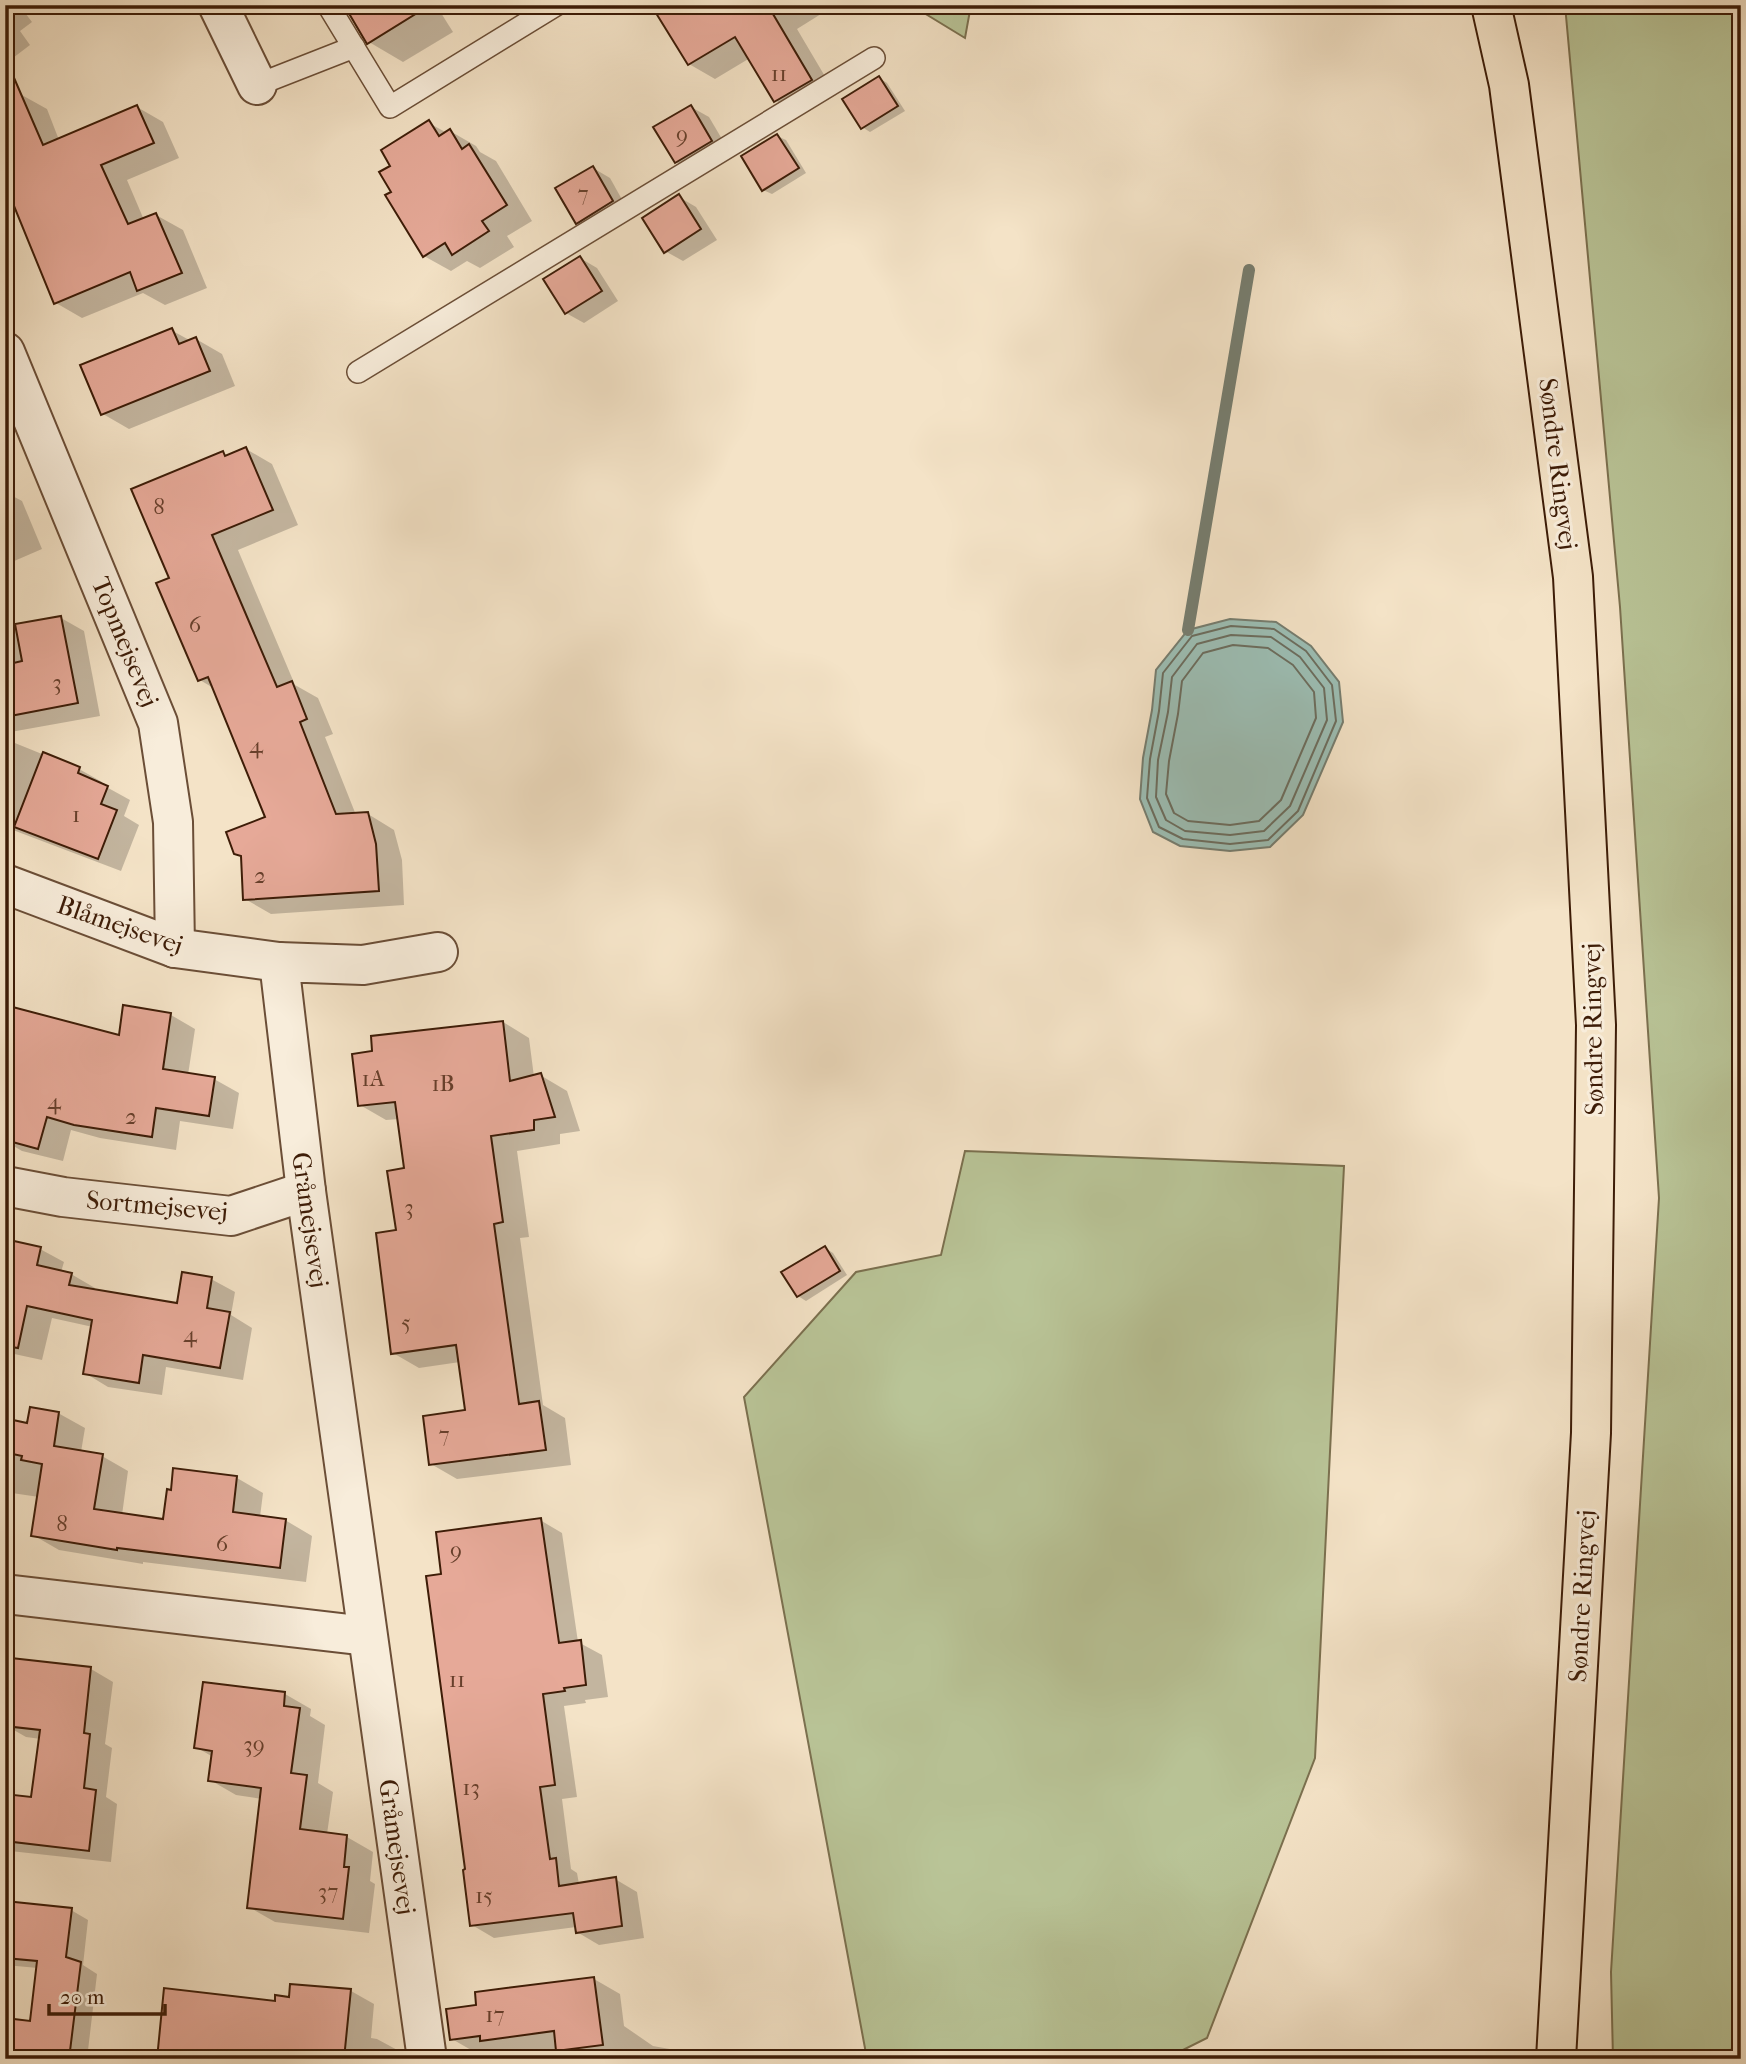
<svg xmlns="http://www.w3.org/2000/svg" width="1746" height="2064" font-family="'IM FELL French Canon',serif">
	<rect width="100%" height="100%" fill="#f4e3c7"/>
	<filter id="stains"><feTurbulence type="fractalNoise" baseFrequency=".00286" numOctaves="4"/><feColorMatrix values="0 0 0 0 .2 0 0 0 0 .09 0 0 0 0 .02 0 0 0 .5 -.17"/></filter>
	<radialGradient id="worn" r=".72"><stop offset=".6" stop-color="#630" stop-opacity="0"/><stop offset="1" stop-color="#630" stop-opacity=".3"/></radialGradient>
	<g fill="#b9c497" stroke="#7b704f" stroke-width="2">
		<path d="M911 5H971L965 38Z"/>
		<path d="M1565 5H1741V1941L1731 2059H1613L1611 1972 1659 1198 1620 607Z"/>
		<path d="M965 1151 1344 1166 1315 1758 1207 2038 1165 2059H867L744 1397 856 1272 941 1255Z"/>
	</g>
	<g fill="#9cbeb4" stroke="#767d6f" stroke-width="2">
		<path d="M1230 619 1276 622 1311 646 1339 682 1343 722 1303 815 1270 847 1230 851 1180 846 1153 832 1140 799 1143 758 1152 710 1156 670 1188 630Z"/>
		<path d="M1741 1941V2059H1731Z"/>
	</g>
	<g fill="#0003">
		<path d="M5 5H19L32 22 20 31 30 45 5 64Z"/>
		<path d="M346 5H436L453 32 403 62 369 42Z"/>
		<path d="M463 5H497L480 15Z"/>
		<path d="M654 5H815L821 14 797 29 836 95 800 115 775 100 750 58 715 79 689 64Z"/>
		<path d="M879 78 887 83 905 111 870 132 862 127Z"/>
		<path d="M20 94 47 109 59 140 137 107 163 122 179 158 127 180 144 220 156 215 183 230 207 288 165 305 143 293 82 318 56 303Z"/>
		<path d="M691 107 709 117 729 151 693 172 676 162Z"/>
		<path d="M429 123 447 133 450 131 476 146 480 152 496 161 532 221 507 236 514 247 480 268 467 261 451 271 424 256 394 192 392 166Z"/>
		<path d="M777 136 786 140 806 173 772 194 763 190Z"/>
		<path d="M593 168 610 178 629 212 594 233 577 223Z"/>
		<path d="M679 197 696 207 717 240 683 261 665 251Z"/>
		<path d="M580 258 597 268 618 301 584 323 566 313Z"/>
		<path d="M171 330 191 341 196 339 222 354 235 386 129 429 103 414Z"/>
		<path d="M246 449 272 464 298 525 238 550 295 685 318 698 333 734 325 737 356 815 368 814 394 830 402 860 404 905 271 914 245 899 242 857 235 853 267 818 215 689 200 680 171 579 223 453 228 456Z"/>
		<path d="M5 492 22 501 42 549 5 565Z"/>
		<path d="M61 618 84 631 100 716 5 733V627Z"/>
		<path d="M5 739 79 769 102 782 101 784 130 800 124 816 139 825 121 871 5 827Z"/>
		<path d="M5 1007 120 1037 125 1007 171 1015 195 1029 188 1075 214 1079 239 1093 233 1129 180 1121 176 1150 100 1138 71 1130 63 1161 22 1151 5 1141Z"/>
		<path d="M503 1022 529 1038 534 1077 540 1075 567 1091 580 1131 560 1134V1144L517 1151 529 1237 520 1238 543 1405 565 1418 571 1465 457 1479 431 1464 467 1412 460 1362 419 1368 393 1353 398 1231 406 1170 399 1119 386 1120 360 1105Z"/>
		<path d="M5 1241 40 1249 64 1262 61 1272 71 1274 95 1288 94 1291 178 1305 211 1279 235 1292 231 1315 252 1328 243 1380 166 1367 162 1395 108 1387 85 1373 93 1327 52 1318 42 1360 5 1352Z"/>
		<path d="M825 1248 833 1253 847 1275 806 1301 798 1296Z"/>
		<path d="M58 1413 85 1428 81 1452 102 1456 128 1471 122 1515 165 1521 237 1478 263 1493 260 1517 285 1520 312 1536 306 1582 143 1562V1564L59 1550 33 1535 39 1497 5 1492V1434L13 1435 29 1425Z"/>
		<path d="M540 1520 562 1533 578 1642 602 1655 608 1697 585 1700 586 1703 564 1706 577 1797 562 1799 571 1869 577 1873 579 1884 615 1879 637 1892 644 1938 599 1945 577 1932 576 1927 494 1938 472 1925 443 1575Z"/>
		<path d="M91 1669 113 1682 105 1744 112 1748 106 1797 117 1804 111 1862 10 1851 5 1848V1796L33 1799 41 1739 26 1737 5 1725Z"/>
		<path d="M205 1684 285 1694 311 1709 310 1716 325 1725 318 1783 333 1792 327 1834 347 1837 373 1852 370 1881 375 1884 369 1933 275 1922 249 1907 262 1799 236 1795 210 1780 213 1757 196 1747Z"/>
		<path d="M5 1902 71 1910 88 1920 83 1965 97 1974 87 2059H5L32 2023 38 1968 5 1965Z"/>
		<path d="M594 1979 620 1994 624 2026 653 2046 725 2059H496L497 2051 478 2054 452 2039 478 2006Z"/>
		<path d="M351 1991 374 2004 371 2038 377 2039 401 2052 400 2059H159L276 2003 290 1998Z"/>
	</g>
	<g fill="none" stroke-linecap="round" stroke-linejoin="round">
		<g stroke="#6c6d5e" stroke-width="2">
			<path d="M1231 626 1274 629 1306 651 1332 685 1336 721 1298 811 1268 840 1230 844 1183 839 1159 827 1147 798 1150 759 1159 711 1163 673 1192 636Z"/>
			<path d="M1231 635 1271 637 1300 657 1324 688 1327 720 1290 806 1264 831 1230 835 1185 831 1166 820 1156 797 1158 760 1168 712 1172 677 1197 644Z"/>
			<path d="M1233 645 1268 648 1293 665 1314 692 1316 718 1281 800 1259 821 1230 825 1188 821 1174 813 1166 794 1169 761 1178 714 1182 681 1203 653Z"/>
		</g>
		<path stroke="#767d6f" stroke-width="12" d="M1188 630 1249 270"/>
	</g>
	<g fill="#e6a998" stroke="#3d1c07" stroke-width="2">
		<path d="M344 5H430L367 44Z"/>
		<path d="M651 5H787L773 14 812 80 774 102 735 37 688 65Z"/>
		<path d="M5 57 43 145 137 105 154 143 101 165 128 224 156 213 182 273 137 291 130 272 54 304 5 184Z"/>
		<path d="M879 76 898 106 861 129 842 99Z"/>
		<path d="M691 105 712 141 675 163 653 127Z"/>
		<path d="M429 120 439 136 450 129 462 149 469 144 507 205 482 221 489 231 452 255 445 243 423 257 385 195 391 192 379 172 390 166 381 150Z"/>
		<path d="M777 134 799 168 762 191 741 156Z"/>
		<path d="M593 166 613 201 576 224 555 188Z"/>
		<path d="M679 194 701 229 664 253 642 218Z"/>
		<path d="M580 256 602 291 565 314 543 279Z"/>
		<path d="M172 328 179 344 196 337 210 371 101 415 80 365Z"/>
		<path d="M246 447 273 510 212 535 277 687 292 681 307 719 300 722 336 814 368 812 376 844 379 891 243 900 241 856 234 854 226 832 265 817 208 677 198 681 156 583 169 578 131 489 223 451 225 456Z"/>
		<path d="M61 616 78 703 5 717V665L22 661 15 624Z"/>
		<path d="M43 752 80 767 78 773 108 786 101 804 117 810 98 859 14 827Z"/>
		<path d="M5 1005 119 1035 123 1005 171 1013 163 1069 215 1077 209 1116 156 1108 152 1137 74 1125 47 1117 38 1149 5 1140Z"/>
		<path d="M503 1021 510 1081 541 1073 555 1117 534 1120V1130L491 1136 503 1222 494 1224 519 1404 539 1401 546 1450 429 1465 423 1416 465 1410 456 1345 391 1354 376 1233 396 1230 387 1171 404 1168 395 1102 358 1106 352 1054 372 1051 371 1036Z"/>
		<path d="M5 1239 41 1247 37 1265 72 1273 69 1285 177 1303 182 1272 212 1277 207 1308 230 1312 220 1368 143 1355 139 1383 83 1374 92 1320 27 1306 18 1348 5 1346Z"/>
		<path d="M825 1246 840 1271 797 1297 781 1272Z"/>
		<path d="M30 1407 59 1412 54 1446 103 1454 94 1509 163 1519 167 1489 171 1490 173 1468 237 1476 233 1512 286 1519 280 1568 117 1548V1550L31 1536 42 1464 21 1460 22 1456 8 1453 13 1420 27 1423Z"/>
		<path d="M541 1518 559 1643 581 1640 586 1685 564 1688 565 1691 543 1694 555 1785 540 1787 550 1859 556 1858 559 1886 616 1877 622 1926 576 1933 573 1913 470 1926 463 1870 465 1869 426 1576 441 1574 436 1532Z"/>
		<path d="M11 1658 91 1667 84 1733 90 1734 84 1788 96 1790 89 1851 5 1841V1794L31 1797 40 1730 5 1726V1704Z"/>
		<path d="M203 1682 285 1692 284 1706 300 1708 291 1773 307 1775 300 1829 347 1835 344 1867H349L343 1919 247 1908 261 1788 208 1781 212 1751 194 1748Z"/>
		<path d="M5 1901 72 1908 66 1957 81 1962 69 2059H5V2018L30 2021 37 1961 5 1958Z"/>
		<path d="M594 1977 603 2045 556 2051 554 2031 480 2041V2036L450 2040 446 2009 476 2005 475 1992Z"/>
		<path d="M290 1984 351 1989 344 2059H157L164 1988 275 2001V1995L289 1997Z"/>
	</g>
	<g fill="none" stroke-linecap="round" stroke-linejoin="round">
		<defs>
			<g id="lane">
				<path d="M328 5 390 107 556 5"/>
				<path d="M257 85 354 47"/>
				<path d="M358 372 874 58"/>
			</g>
			<g id="street">
				<path d="M218 5 257 85"/>
				<path d="M5 352 158 723 173 822 175 948"/>
				<path d="M5 884 175 948 279 962"/>
				<path d="M5 1186 63 1197 231 1216 306 1191"/>
				<path d="M5 1594 367 1636"/>
				<path d="M427 2059 306 1191 279 962 363 965 438 952"/>
			</g>
			<path id="primary" d="M1491 5 1509 85 1573 577 1596 1025 1591 1433 1556 2059"/>
		</defs>
		<use href="#lane" stroke="#6b4e37" stroke-width="24"/>
		<use href="#street" stroke="#6b4e37" stroke-width="42"/>
		<use href="#primary" stroke="#3d1c07" stroke-width="42"/>
		<use href="#lane" stroke="#f8eddb" stroke-width="21"/>
		<use href="#street" stroke="#f8eddb" stroke-width="38"/>
		<use href="#primary" stroke="#f4e3c7" stroke-width="38"/>
	</g>
	<g text-anchor="middle" dominant-baseline="central" stroke-width="6" stroke-linejoin="round" paint-order="stroke">
		<g font-size="23" fill="#673f2b">
			<text x="779" y="73">11</text>
			<text x="682" y="134">9</text>
			<text x="583" y="193">7</text>
			<text x="159" y="506">8</text>
			<text x="195" y="624">6</text>
			<text x="57" y="682">3</text>
			<text x="256" y="745">4</text>
			<text x="76" y="814">1</text>
			<text x="260" y="875">2</text>
			<text x="373" y="1078">1A</text>
			<text x="443" y="1083">1B</text>
			<text x="54" y="1101">4</text>
			<text x="131" y="1116">2</text>
			<text x="409" y="1207">3</text>
			<text x="406" y="1322">5</text>
			<text x="190" y="1334">4</text>
			<text x="444" y="1434">7</text>
			<text x="62" y="1523">8</text>
			<text x="222" y="1543">6</text>
			<text x="456" y="1550">9</text>
			<text x="457" y="1679">11</text>
			<text x="254" y="1744">39</text>
			<text x="471" y="1787">13</text>
			<text x="328" y="1891">37</text>
			<text x="484" y="1895">15</text>
			<text x="495" y="2014">17</text>
		</g>
		<g font-size="26" fill="#3d1c07" stroke="#f8eddb">
			<text transform="translate(1558 464) rotate(83)">Søndre Ringvej</text>
			<text transform="translate(125 642) rotate(68)">Topmejsevej</text>
			<text transform="translate(120 925) rotate(19)">Blåmejsevej</text>
			<text transform="translate(1593 1029) rotate(-91)">Søndre Ringvej</text>
			<text transform="translate(157 1206) rotate(5)">Sortmejsevej</text>
			<text transform="translate(310 1220) rotate(82)">Gråmejsevej</text>
			<text transform="translate(1582 1596) rotate(-87)">Søndre Ringvej</text>
			<text transform="translate(397 1847) rotate(82)">Gråmejsevej</text>
		</g>
	</g>
	<rect width="1746" height="2064" fill="none" stroke="#f4e3c7" stroke-width="28"/>
	<rect x="7" y="7" width="1732" height="2050" fill="none" stroke="#3d1c07" stroke-width="3.5"/>
	<rect x="14" y="14" width="1718" height="2036" fill="none" stroke="#3d1c07" stroke-width="2"/>
	<path d="M49 2004v10h116v-10" fill="none" stroke="#3d1c07" stroke-width="3.5"/>
	<text x="60" y="2004" font-size="21" fill="#3d1c07" stroke="#f8eddb" stroke-width="5" paint-order="stroke">20 m</text>
	<rect width="100%" height="100%" filter="url(#stains)"/>
	<rect width="100%" height="100%" fill="url(#worn)"/>
</svg>
